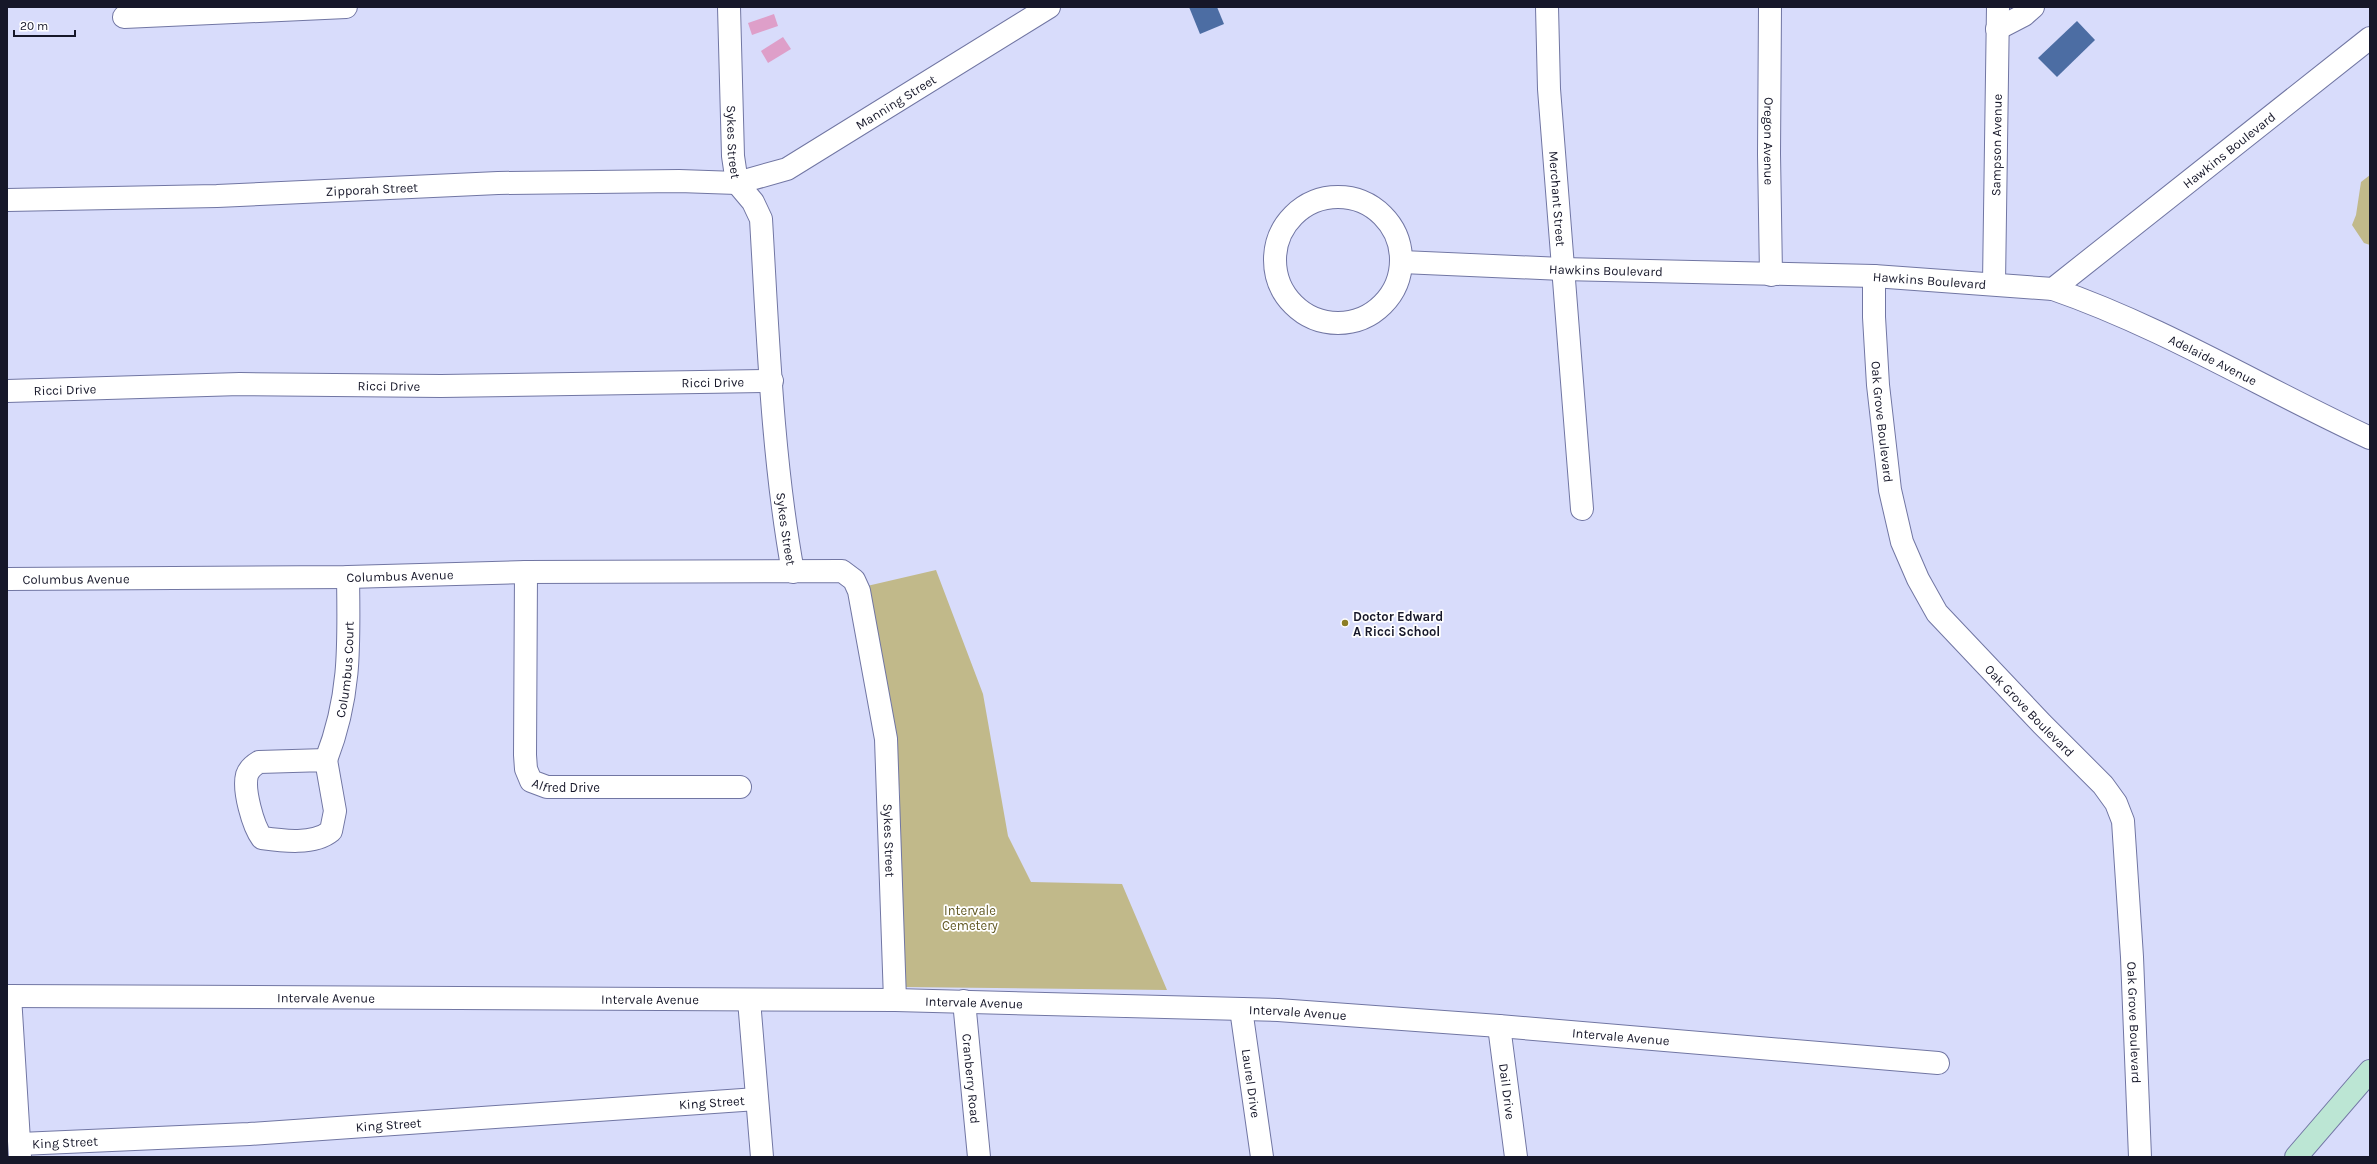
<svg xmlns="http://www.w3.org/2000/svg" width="2377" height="1164" font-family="Karla,sans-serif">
	<rect width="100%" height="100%" fill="#d8dcfb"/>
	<g fill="#c1b98a">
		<path d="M2370 175V245L2364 243 2352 225 2356 215 2361 182Z"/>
		<path d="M936 570 983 694 1008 836 1031 882 1122 884 1167 990 903 987 895 832 900 795 891 701 882 679 867 586Z"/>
	</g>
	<g fill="#de9fc9">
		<path d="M774 14 778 26 752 35 748 23Z"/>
		<path d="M783 37 791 49 768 63 761 51Z"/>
	</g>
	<g fill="#4c6da3">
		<path d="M1189 7H1217L1224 24 1200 34Z"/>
		<path d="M2077 21 2095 40 2057 77 2038 58Z"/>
	</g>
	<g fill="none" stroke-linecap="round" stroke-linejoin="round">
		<defs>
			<g id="street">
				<path id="s1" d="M729 7 733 156 737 183 753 202 761 219C768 336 772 456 793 572"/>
				<path id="s2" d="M1547 7 1549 89 1582 509"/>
				<path id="s3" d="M1770 7 1769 154 1771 275"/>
				<path d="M124 17 346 7"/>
				<path d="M1997 29 2024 15 2033 7"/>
				<circle cx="1338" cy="260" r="63"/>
				<path id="s4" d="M7 200 217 196 498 183 679 181 737 183 787 169 1049 7"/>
				<path id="s5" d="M1402 262 1562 269 1874 276 2053 289 2370 38"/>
				<path id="s6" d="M1874 276V317L1878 385 1890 490 1902 542 1918 579 1937 613 2042 724 2103 785 2116 803 2123 821 2132 957 2140 1157"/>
				<path id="s7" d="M1994 283 1998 7"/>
				<path id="s8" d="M2053 289C2163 327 2264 389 2370 438"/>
				<path id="s9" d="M7 391 240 384 441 386 772 381"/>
				<path id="s10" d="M526 572 525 755 526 769 531 781 547 787H740"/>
				<path id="s11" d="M7 579 348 577 526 572 842 571 854 580 859 591 886 739 895 1000"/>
				<path d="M326 760 335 811 331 831C314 845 283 841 262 838 253 826 243 790 247 775 249 769 254 765 259 762Z"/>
				<path id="s12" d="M326 760C351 696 349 644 348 577"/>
				<path id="s13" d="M7 996 895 1000 1278 1010 1499 1026 1938 1063"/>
				<path d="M10 996 20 1157"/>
				<path d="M749 1000 762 1157"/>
				<path id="s14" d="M964 1001 979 1157"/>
				<path id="s15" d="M1241 1009 1262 1157"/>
				<path id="s16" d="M1499 1026 1516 1157"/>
				<path id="s17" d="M20 1144 249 1134 757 1099"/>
			</g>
			<path id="secondary" d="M2296 1157 2370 1071"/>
		</defs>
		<use href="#street" stroke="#7176a3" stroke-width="24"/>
		<use href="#secondary" stroke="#7176a3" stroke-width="24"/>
		<use href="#street" stroke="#fff" stroke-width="22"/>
		<use href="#secondary" stroke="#bce6d4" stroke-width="22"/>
	</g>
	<circle fill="#8d7e24" stroke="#fff" stroke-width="1.5" cx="1345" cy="623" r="4"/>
	<g text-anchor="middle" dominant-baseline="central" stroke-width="3.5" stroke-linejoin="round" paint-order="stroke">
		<g font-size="13" fill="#161729" stroke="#fff">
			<text stroke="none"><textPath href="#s4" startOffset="910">Manning Street</textPath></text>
			<text stroke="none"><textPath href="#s3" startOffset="134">Oregon Avenue</textPath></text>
			<text stroke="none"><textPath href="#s1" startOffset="135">Sykes Street</textPath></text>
			<text stroke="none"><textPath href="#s7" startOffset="138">Sampson Avenue</textPath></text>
			<text stroke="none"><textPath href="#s5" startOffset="876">Hawkins Boulevard</textPath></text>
			<text stroke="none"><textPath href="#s4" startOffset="365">Zipporah Street</textPath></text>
			<text stroke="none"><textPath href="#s2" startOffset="192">Merchant Street</textPath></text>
			<text stroke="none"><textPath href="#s5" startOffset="204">Hawkins Boulevard</textPath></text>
			<text stroke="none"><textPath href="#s5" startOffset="528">Hawkins Boulevard</textPath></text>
			<text stroke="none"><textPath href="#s8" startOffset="175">Adelaide Avenue</textPath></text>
			<text stroke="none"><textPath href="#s9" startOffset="706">Ricci Drive</textPath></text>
			<text stroke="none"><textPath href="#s9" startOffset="382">Ricci Drive</textPath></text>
			<text stroke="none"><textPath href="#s9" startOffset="58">Ricci Drive</textPath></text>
			<text stroke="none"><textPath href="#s6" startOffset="146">Oak Grove Boulevard</textPath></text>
			<text stroke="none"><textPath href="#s1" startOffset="531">Sykes Street</textPath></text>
			<text stroke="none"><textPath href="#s11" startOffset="393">Columbus Avenue</textPath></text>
			<text stroke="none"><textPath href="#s11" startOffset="69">Columbus Avenue</textPath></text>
			<text stroke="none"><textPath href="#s12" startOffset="93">Columbus Court</textPath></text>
			<text stroke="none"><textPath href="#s6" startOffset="482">Oak Grove Boulevard</textPath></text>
			<text stroke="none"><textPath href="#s10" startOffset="246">Alfred Drive</textPath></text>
			<text stroke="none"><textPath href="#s11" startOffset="1114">Sykes Street</textPath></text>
			<text stroke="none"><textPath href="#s13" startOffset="319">Intervale Avenue</textPath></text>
			<text stroke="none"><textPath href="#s13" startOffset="643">Intervale Avenue</textPath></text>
			<text stroke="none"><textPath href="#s13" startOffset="967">Intervale Avenue</textPath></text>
			<text stroke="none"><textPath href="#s13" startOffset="1291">Intervale Avenue</textPath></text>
			<text stroke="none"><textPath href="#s6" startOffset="830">Oak Grove Boulevard</textPath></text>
			<text stroke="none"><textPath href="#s13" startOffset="1615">Intervale Avenue</textPath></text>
			<text stroke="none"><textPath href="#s14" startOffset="78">Cranberry Road</textPath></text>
			<text stroke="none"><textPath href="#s15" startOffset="75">Laurel Drive</textPath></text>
			<text stroke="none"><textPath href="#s16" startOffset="66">Dail Drive</textPath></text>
			<text stroke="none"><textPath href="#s17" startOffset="693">King Street</textPath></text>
			<text stroke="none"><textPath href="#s17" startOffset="369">King Street</textPath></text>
			<text stroke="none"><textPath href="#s17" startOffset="45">King Street</textPath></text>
		</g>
		<g font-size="13" font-weight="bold" fill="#161729" stroke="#fff" text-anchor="start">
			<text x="1353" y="616">Doctor Edward<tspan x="1353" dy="15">A Ricci School</tspan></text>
		</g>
		<g font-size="13" fill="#615822" stroke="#fff">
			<text x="970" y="910">Intervale<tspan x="970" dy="15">Cemetery</tspan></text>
		</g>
	</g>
	<rect width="2377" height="1164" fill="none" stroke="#161729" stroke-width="16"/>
	<path d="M14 30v6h61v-6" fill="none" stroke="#161729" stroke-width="2"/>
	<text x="20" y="30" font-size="12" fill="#161729" stroke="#ffffff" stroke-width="3" paint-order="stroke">20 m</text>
</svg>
